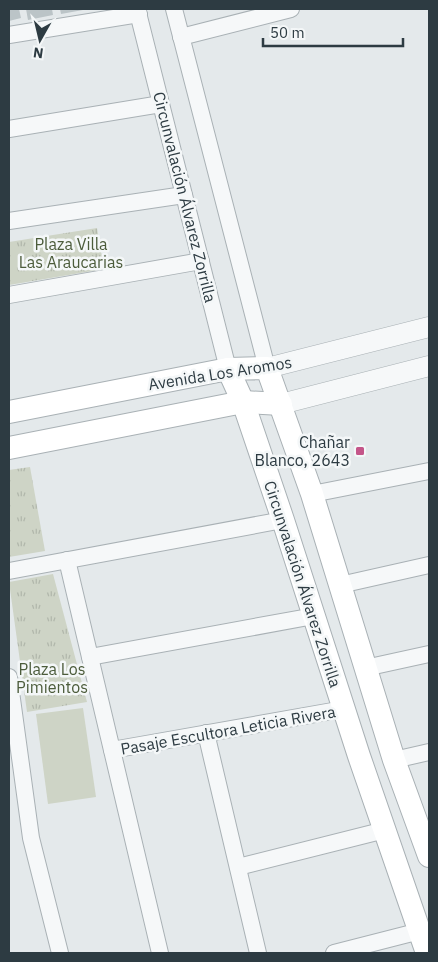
<svg xmlns="http://www.w3.org/2000/svg" width="438" height="962" font-family="'IBM Plex Sans',sans-serif">
	<defs>
		<pattern id="park-tufts" width="24" height="20" patternUnits="userSpaceOnUse" patternTransform="scale(1.25)"><rect width="24" height="20" fill="#ced4c6"/><path d="M3 7l-1-3M5 7V3M7 7l1-3M15 17l-1-3M17 17v-4M19 17l1-3" fill="none" stroke="#b1b7ab"/></pattern>
	</defs>
	<rect width="100%" height="100%" fill="#e4e9eb"/>
	<g fill="url(#park-tufts)">
		<path d="M97 228 104 269 9 285V242Z"/>
		<path d="M30 467 45 551 9 557V470Z"/>
		<path d="M53 574 87 702 27 712 9 582Z"/>
	</g>
	<path fill="#ced4c6" d="M83 708 96 797 48 804 36 714Z"/>
	<g fill="#bbc4c7">
		<path d="M9 9H19L21 18 9 21Z"/>
		<path d="M26 9H52L53 15 28 20Z"/>
		<path d="M60 9H83V10L61 14Z"/>
	</g>
	<g fill="none" stroke-linecap="round" stroke-linejoin="round">
		<defs>
			<g id="minor">
				<path d="M137 9 228 369"/>
				<path d="M174 9 267 368"/>
				<path d="M9 35 139 14"/>
				<path d="M181 37 291 9"/>
				<path d="M9 129 161 104"/>
				<path d="M9 221 184 195"/>
				<path d="M9 295 201 261"/>
				<path d="M312 494 429 471"/>
				<path d="M67 560 160 953"/>
				<path d="M9 571 283 520"/>
				<path d="M340 585 429 565"/>
				<path d="M90 657 314 616"/>
				<path d="M365 668 429 654"/>
				<path d="M9 677 31 838 60 953"/>
				<path d="M206 733 258 953"/>
				<path d="M112 750 344 709"/>
				<path d="M394 760 429 752"/>
				<path d="M238 867 385 830"/>
				<path d="M334 953 420 931"/>
			</g>
			<g id="tertiary">
				<path d="M267 368 429 327"/>
				<path d="M281 404 429 366"/>
			</g>
			<g id="secondary">
				<path d="M228 369 243 402 283 520 359 756 427 953"/>
				<path d="M9 412 228 369 267 368 312 494 394 760 429 856"/>
				<path d="M9 448 243 402 281 404"/>
			</g>
		</defs>
		<use href="#minor" stroke="#a9b1b5" stroke-width="18"/>
		<use href="#tertiary" stroke="#a9b1b5" stroke-width="21"/>
		<use href="#secondary" stroke="#a9b1b5" stroke-width="24"/>
		<use href="#minor" stroke="#f6f8f9" stroke-width="16"/>
		<use href="#tertiary" stroke="#f6f8f9" stroke-width="20"/>
		<use href="#secondary" stroke="#fff" stroke-width="22"/>
	</g>
	<rect fill="#c45589" stroke="#f4f7f8" stroke-width="2" x="355" y="446" width="10" height="10" rx="2.5"/>
	<g text-anchor="middle" dominant-baseline="central" stroke-width="5" stroke-linejoin="round" paint-order="stroke">
		<g font-size="16" fill="#2d3b42" stroke="#f4f7f8">
			<text transform="translate(185 197) rotate(76)">Circunvalación Álvarez Zorrilla</text>
			<text transform="translate(220 373) rotate(-9)">Avenida Los Aromos</text>
			<text transform="translate(303 584) rotate(72)">Circunvalación Álvarez Zorrilla</text>
			<text transform="translate(228 730) rotate(-10)">Pasaje Escultora Leticia Rivera</text>
		</g>
		<g font-size="16" fill="#4c5c3b" stroke="#f4f7f8">
			<text x="71" y="244">Plaza Villa<tspan x="71" dy="18">Las Araucarias</tspan></text>
			<text x="52" y="669">Plaza Los<tspan x="52" dy="18">Pimientos</tspan></text>
		</g>
		<g font-size="16" fill="#2d3b42" stroke="#f4f7f8" text-anchor="end">
			<text x="350" y="442">Chañar<tspan x="350" dy="18">Blanco, 2643</tspan></text>
		</g>
	</g>
	<rect width="438" height="962" fill="none" stroke="#2d3b42" stroke-width="20"/>
	<g transform="translate(40 40) rotate(188)" stroke="#f4f7f8" stroke-width="4" paint-order="stroke">
	<path d="M0-4L9 19L0 12L-9 19Z" fill="#2d3b42"/>
	<text y="-8" font-size="14" font-weight="bold" text-anchor="middle" fill="#2d3b42">N</text>
	</g>
	<path d="M263 38v8h140v-8" fill="none" stroke="#2d3b42" stroke-width="2.5"/>
	<text x="270" y="38" font-size="15" fill="#2d3b42" stroke="#f4f7f8" stroke-width="4" paint-order="stroke">50 m</text>
</svg>
